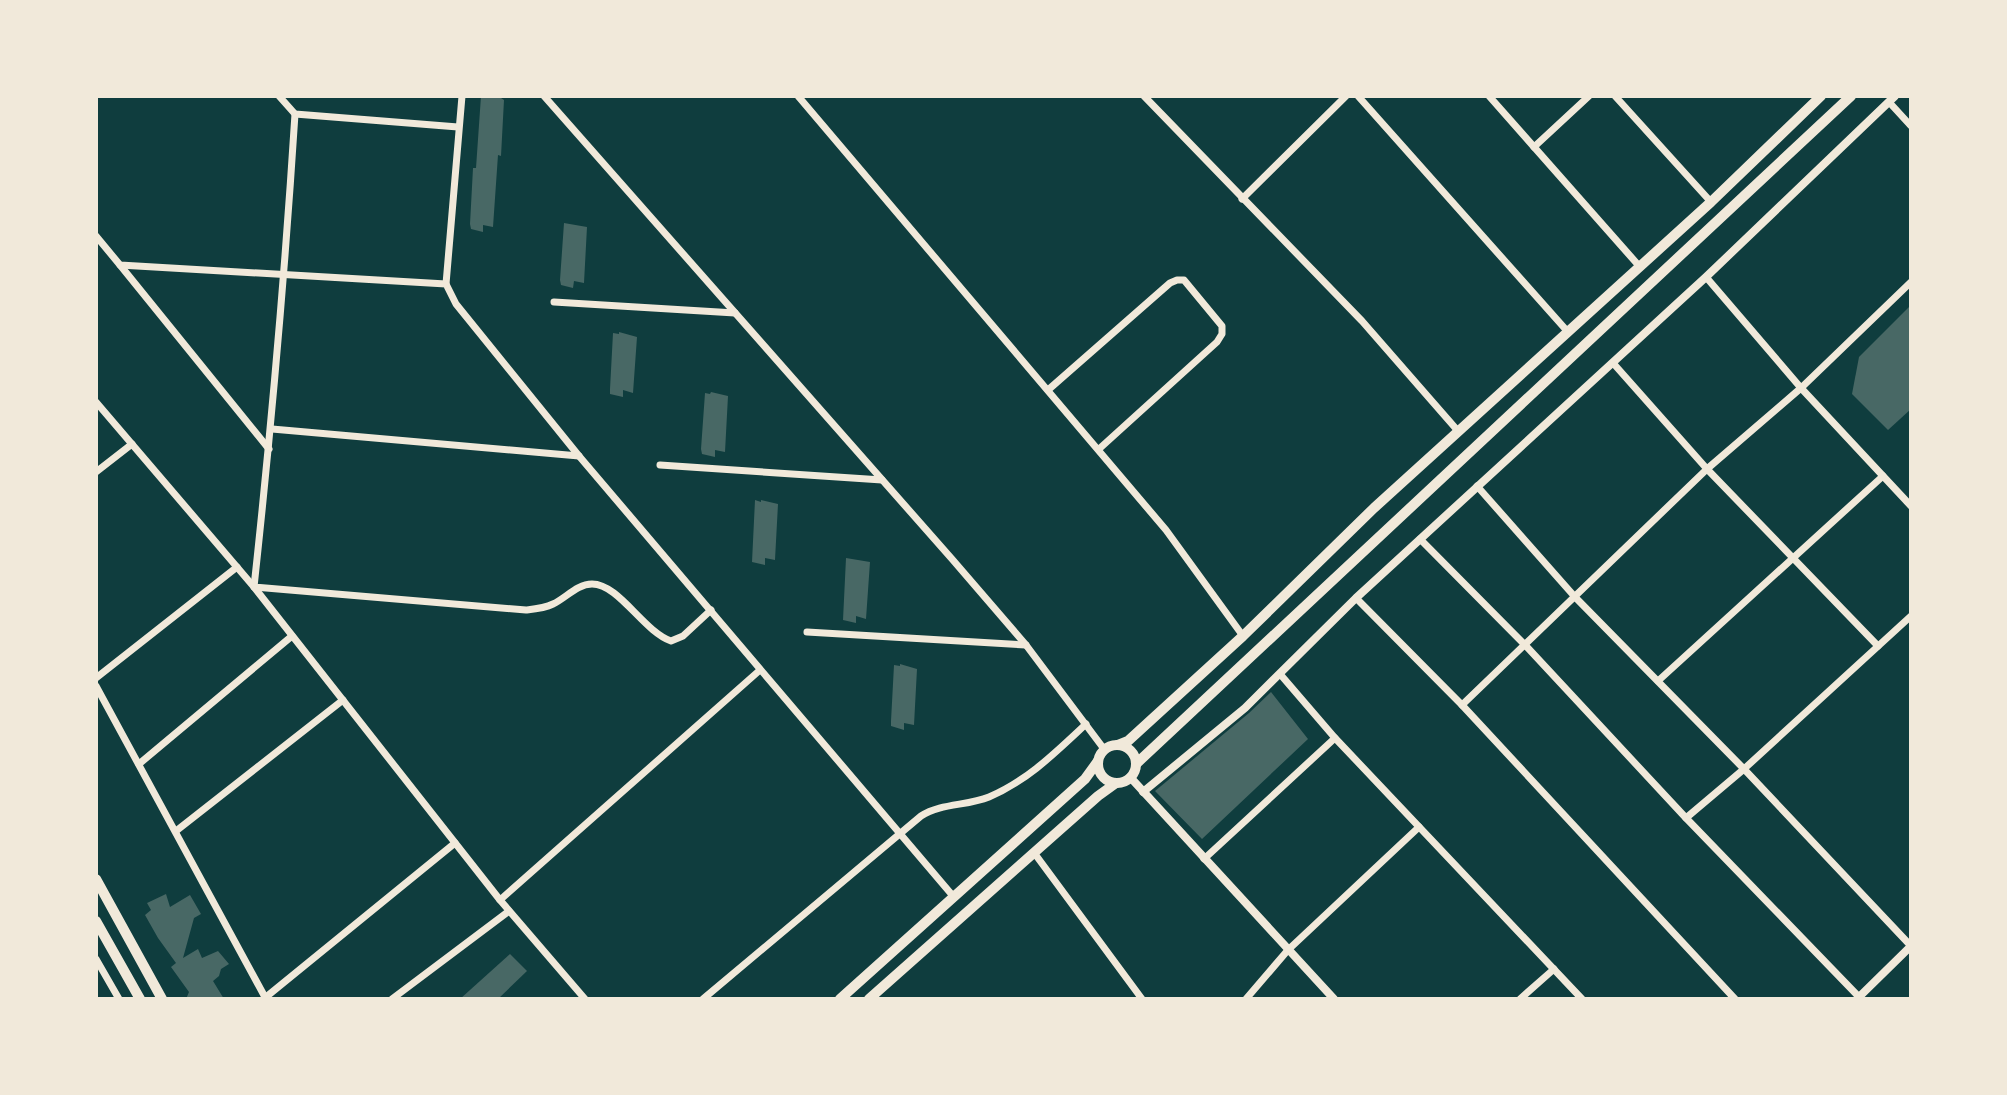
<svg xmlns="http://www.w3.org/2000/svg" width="2007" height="1095" font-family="Inter,sans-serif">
	<rect width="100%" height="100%" fill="#0f3d3e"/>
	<g fill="#486865">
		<path d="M481 96H498L504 100 501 156 498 155 493 227 483 225V232L471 229 470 224 473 168H476Z"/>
		<path d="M564 223 587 227 584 283 574 281 573 288 561 285 560 280Z"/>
		<path d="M1911 305V409L1888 430 1852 394 1859 357Z"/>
		<path d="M619 332 637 337 633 393 623 390V397L610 394V389L613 333 619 334Z"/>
		<path d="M711 392 728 396 725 452 715 450V457L702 454 701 449 705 393 710 394Z"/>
		<path d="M755 500 761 502V500L778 504 775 560 765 558V565L752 562Z"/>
		<path d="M846 558 870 562 866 619 856 616V623L843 620Z"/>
		<path d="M900 664 917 669 914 725 904 723V730L891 726V721L894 665 900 666Z"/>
		<path d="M1271 692 1308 739 1202 839 1155 791 1249 713Z"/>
		<path d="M166 894 170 907 190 895 201 914 194 918 183 958 198 949 202 958 218 951 229 964 221 969 219 976 213 981 224 999H186L189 992 171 967 176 963 158 938 145 915 151 910 147 903Z"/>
		<path d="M510 954 527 971 498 999H460Z"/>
	</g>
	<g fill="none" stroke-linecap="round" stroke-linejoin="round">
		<g stroke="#f1e9da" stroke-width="7">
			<path d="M279 96 295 114 458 127"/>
			<path d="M544 96 952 559 1026 645 1104 749"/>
			<path d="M798 96 1166 530 1243 636"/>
			<path d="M1144 96 1362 321 1458 431"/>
			<path d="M1358 96 1568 332"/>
			<path d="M1489 96 1640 267"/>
			<path d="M1615 96 1711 202"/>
			<path d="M1889 102 1911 126"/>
			<path d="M295 114C285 272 271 430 254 587L526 610C535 609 545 608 553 604 566 598 577 584 592 584 619 584 643 631 671 641L683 636 711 610"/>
			<path d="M1534 147 1589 96"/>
			<path d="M1242 199 1346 96"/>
			<path d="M96 236 120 265 446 284 456 304 579 456 953 896"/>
			<path d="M120 265 269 449"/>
			<path d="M1706 277 1801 388 1911 506"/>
			<path d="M446 284 462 96"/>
			<path d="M554 302 735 313"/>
			<path d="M1613 363 1707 469 1878 646"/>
			<path d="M1048 390 1170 283 1177 280H1184L1222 326V334L1217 342 1099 449"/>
			<path d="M96 402 254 587 500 900 585 999"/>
			<path d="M272 429 579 456"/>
			<path d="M660 465 882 480"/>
			<path d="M96 472 132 444"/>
			<path d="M1477 486 1575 597 1744 769 1911 946"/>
			<path d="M1420 539 1526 646 1686 818 1861 999"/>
			<path d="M1356 598 1462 705 1735 999"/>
			<path d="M807 632 1026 645"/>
			<path d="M1280 674 1335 738 1582 999"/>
			<path d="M96 678 237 567"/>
			<path d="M1658 681 1883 476"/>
			<path d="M96 686 266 999"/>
			<path d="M1462 705 1707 469 1801 388 1911 282"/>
			<path d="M139 764 292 636"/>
			<path d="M1686 818 1744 769 1911 616"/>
			<path d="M176 831 343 700"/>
			<path d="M1035 854 1142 999"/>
			<path d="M1204 859 1335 738"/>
			<path d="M500 900 760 670"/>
			<path d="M96 959 119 999"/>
			<path d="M266 997 455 843"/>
			<path d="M392 999 509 911"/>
			<path d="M703 999 921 816C941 803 967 806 989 797 1027 781 1056 752 1086 724"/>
			<path d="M1246 999 1288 950 1419 827"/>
			<path d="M1520 999 1554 969"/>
		</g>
		<g stroke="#f1e9da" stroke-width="8">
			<path d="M1130 777 1334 999"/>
			<path d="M1143 792 1245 708 1356 598 1706 277 1895 96"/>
			<path d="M1857 999 1911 946"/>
		</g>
		<g stroke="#f1e9da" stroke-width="10">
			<path d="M96 879 162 999"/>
			<path d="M96 921 140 999"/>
		</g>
		<g stroke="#f1e9da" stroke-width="10">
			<path d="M1118 745 1128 741 1243 636 1374 508 1711 202 1821 96"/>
			<circle cx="1117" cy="764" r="19"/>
			<path d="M1136 764 1851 96"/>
			<path d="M840 999 1085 779 1098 761"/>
			<path d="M869 999 1098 796 1116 783"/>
		</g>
	</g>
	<rect width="2007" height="1095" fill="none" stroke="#f1e9da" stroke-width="196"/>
</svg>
